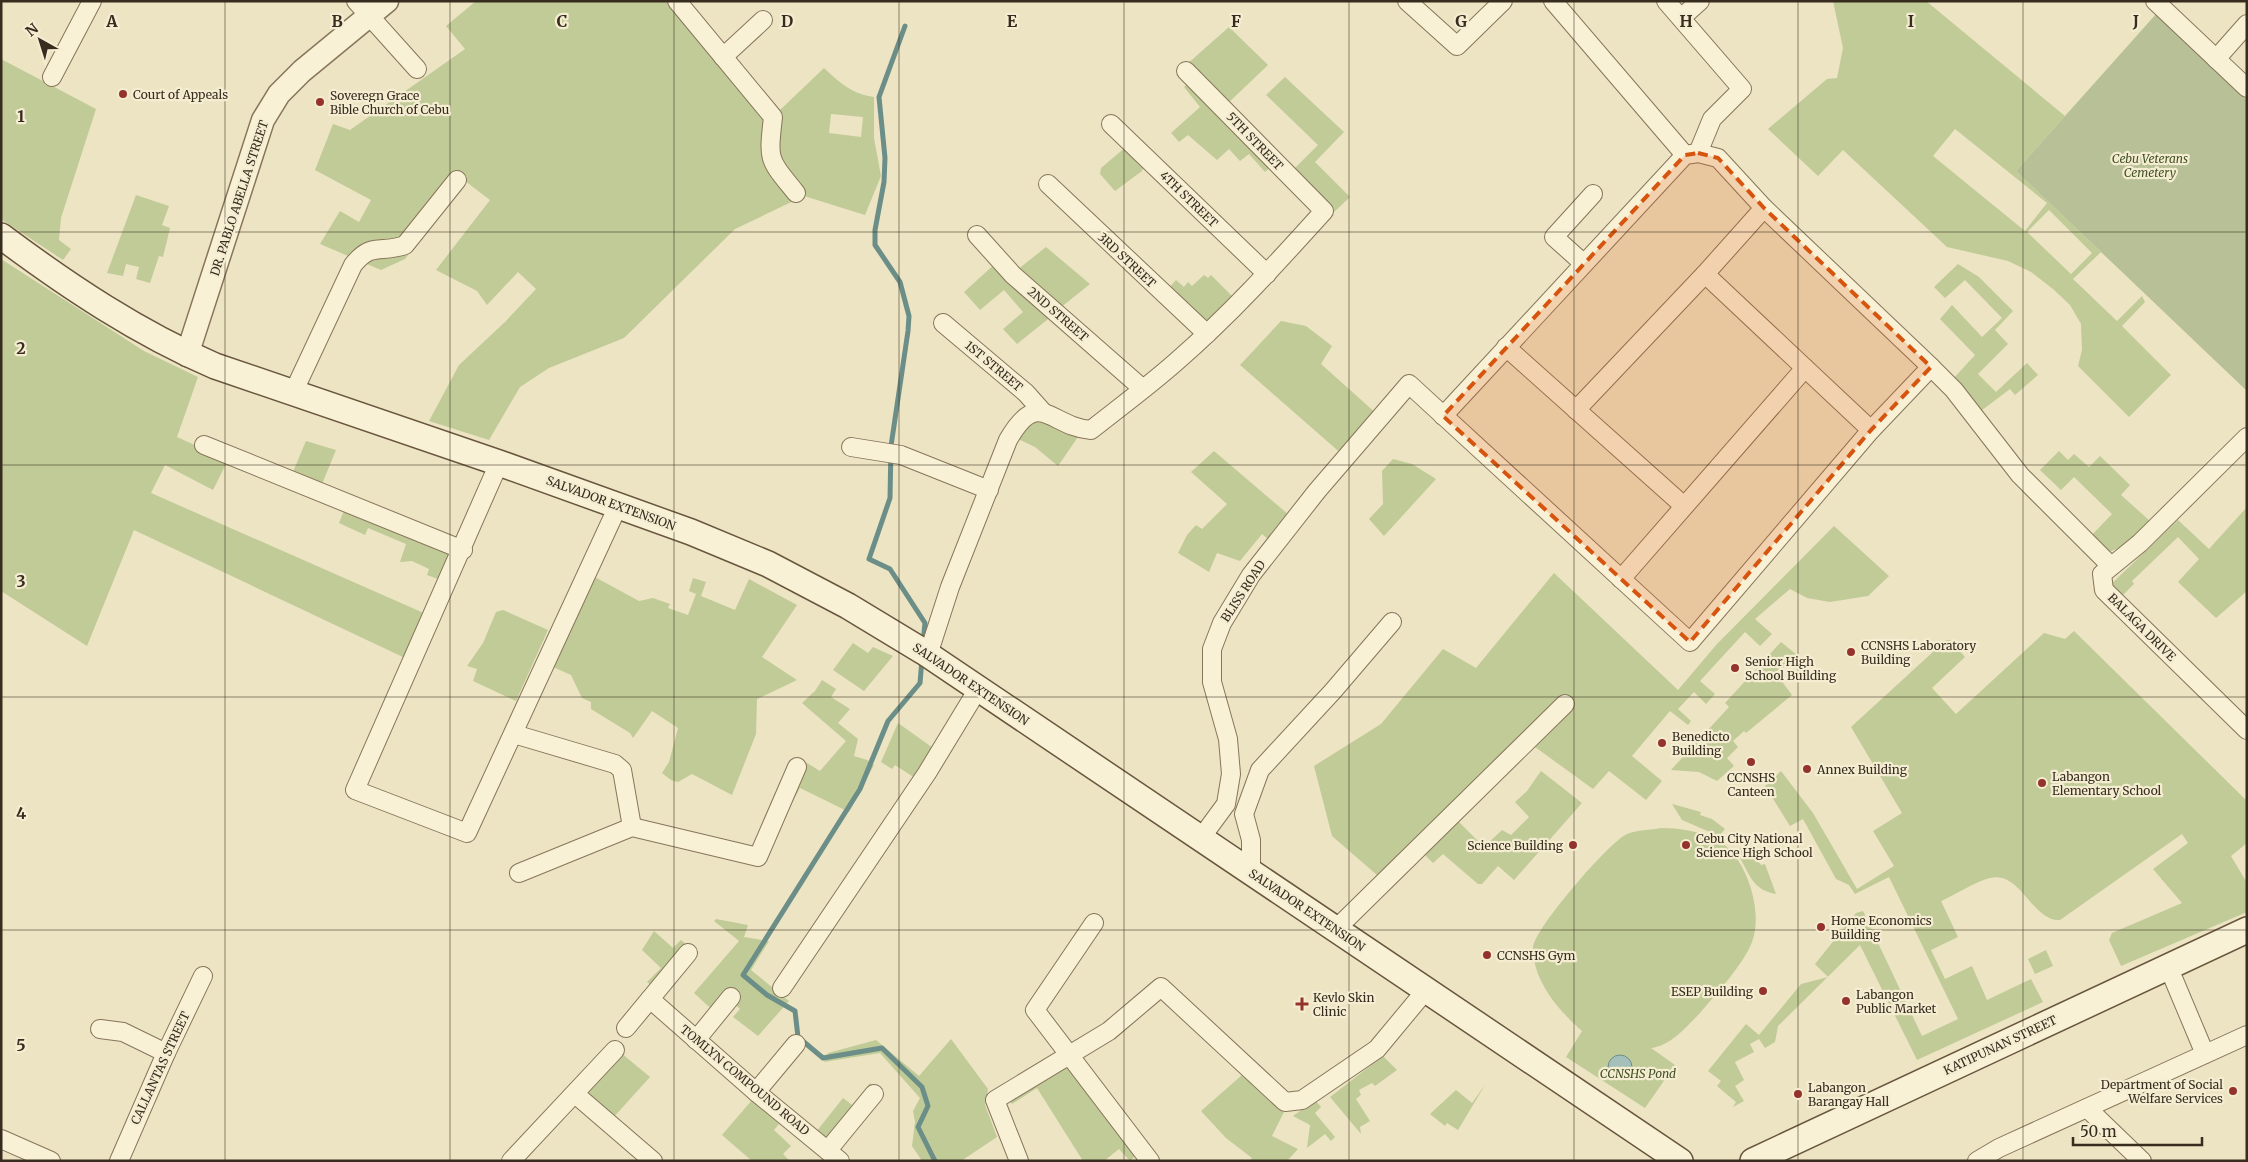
<svg xmlns="http://www.w3.org/2000/svg" width="2248" height="1162" font-family="Merriweather,serif">
	<rect width="100%" height="100%" fill="#ede4c3"/>
	<g fill="#c0cb97" fill-rule="evenodd">
		<path d="M476 1H684L780 110 824 68C840 83 852 94 874 97V138L881 176 865 215 804 196 735 229 624 338 549 368 520 387 489 440 429 421 459 365 505 322 536 289 518 272 487 305 477 291 436 270 490 200 465 181 405 259 381 270 320 244 340 211 359 222 371 200 315 170 333 124 350 130 465 49 446 26ZM831 114 863 117 861 137 829 133Z"/>
		<path d="M1833 1H1926L2065 116 2016 171 2101 252 2073 279 2117 321 2142 296 2145 302 2122 326 2171 375 2129 417 2078 366 2082 350 2081 324 2070 305 2053 289 2031 272 2008 261 1947 247 1843 150 1818 176 1768 129 1827 79 1837 78 1843 48ZM1955 129 2047 203 2025 231 1933 156ZM2049 210 2092 253 2071 274 2027 232Z"/>
		<path d="M1229 27 1268 65 1226 105 1186 65Z"/>
		<path d="M1 59 96 109 61 218 59 240 71 249 63 260 1 219Z"/>
		<path d="M1285 77 1344 132 1315 162 1350 197 1333 213 1291 172 1318 145 1266 95Z"/>
		<path d="M1192 80 1272 166 1265 172 1249 154 1240 161 1229 149 1217 160 1188 135 1179 142 1171 133 1200 107 1184 87Z"/>
		<path d="M1127 146 1145 163 1142 171 1115 191 1100 174 1101 168Z"/>
		<path d="M136 195 169 206 162 225 170 228 163 257 159 256 150 283 136 279 139 267 126 264 123 276 107 273Z"/>
		<path d="M1046 247 1090 284 1060 308 1017 270Z"/>
		<path d="M1 259 144 351 198 377 177 437 228 460 213 490 165 465 151 493 426 614 405 658 134 530 87 646 1 591Z"/>
		<path d="M997 262 1053 315 1017 344 1003 329 1023 312 1004 290 980 310 964 292Z"/>
		<path d="M1958 264 1979 277 2013 311 1995 330 2008 344 1978 374 1996 392 2027 363 2038 375 2015 395 2010 389 1981 411 1953 379 1975 355 1940 319 1952 305 1982 337 2002 318 1965 280 1945 298 1934 287Z"/>
		<path d="M1204 275 1208 278 1211 275 1233 297 1209 324 1168 289 1176 280 1184 287 1188 282 1192 286Z"/>
		<path d="M1281 321 1306 326 1332 346 1321 364 1378 415 1344 456 1240 365Z"/>
		<path d="M1033 419 1080 434 1058 466 1035 447 1018 439Z"/>
		<path d="M306 441 336 450 322 484 292 474Z"/>
		<path d="M1214 451 1289 515 1268 539 1262 534 1240 561 1217 553 1209 572 1178 553 1187 535 1196 525 1202 529 1227 504 1191 472Z"/>
		<path d="M2059 451 2068 460 2074 454 2089 467 2100 456 2130 485 2121 495 2150 521 2128 544 2107 553 2090 537 2112 514 2074 477 2061 490 2040 470Z"/>
		<path d="M1393 459 1412 464 1436 479 1384 536 1369 519 1383 504 1382 471Z"/>
		<path d="M2247 507V591L2216 618 2178 582 2199 559 2178 537 2132 581 2134 584 2118 600 2106 589 2178 520 2209 549Z"/>
		<path d="M345 508 454 552 441 580 427 575 429 569 412 561 400 562 406 544 368 528 365 535 339 523Z"/>
		<path d="M1834 526 1889 576 1868 596 1830 602 1807 598 1790 589 1755 619 1772 634 1760 646 1745 632 1700 681 1715 694 1706 704 1694 692 1678 709 1691 721 1688 725 1670 711 1632 756 1662 781 1646 800 1609 771 1593 789 1524 739 1377 875 1332 836 1314 766 1381 724 1443 649 1476 668 1554 573 1678 690 1717 644Z"/>
		<path d="M593 576 639 601 653 598 670 604 668 608 688 615 696 594 689 591 693 578 706 582 701 596 735 610 749 579 797 605 762 657 797 680 757 699 756 734 732 795 692 774 678 782 671 780 662 773 669 762 678 728 652 711 633 738 630 733 591 709V702L582 698 571 675 553 667Z"/>
		<path d="M503 610 548 630 516 701 473 681 477 669 467 666 483 643 496 612Z"/>
		<path d="M2074 631 2247 801V843L2231 856 2247 883V912L2121 966 2109 940 2112 933 2182 903 2153 869 2188 843 2182 834 2060 920C2032 922 2021 870 1990 878 1974 882 1957 894 1941 901L1958 937 1931 950 1945 979 1972 966 1987 1000 2031 979 2043 1002 1917 1060 1860 945 1778 1026 1775 1042 1765 1048 1759 1039 1750 1044 1754 1052 1735 1062 1744 1080 1735 1086 1744 1101 1733 1107 1736 1102 1717 1086 1721 1081 1708 1071 1746 1024 1759 1035 1801 984 1828 977 1815 964 1856 913 1863 911 1922 1036 1958 1019 1889 877 1855 894 1849 885 1836 879 1803 819 1790 826 1765 786 1781 771 1813 813 1857 889 1894 866 1873 831 1902 813 1851 727 1946 640H1950L1965 657 1932 688 1956 714 2044 633 2065 639Z"/>
		<path d="M1781 642 1797 655 1777 675 1792 695 1746 733 1744 731 1733 741 1738 747 1727 758 1734 766 1717 781 1699 772 1671 770 1729 707 1725 703Z"/>
		<path d="M853 643 868 653 873 647 893 656 864 691 833 670Z"/>
		<path d="M822 680 836 689 831 697 850 709 838 723 858 739 854 756 867 760 874 765 849 812 800 788 792 803 786 800 802 760 820 771 846 741 802 703 815 691Z"/>
		<path d="M898 723 933 748 915 778 895 765 892 769 881 762Z"/>
		<path d="M1541 771 1582 803 1514 880 1498 866 1482 884H1478L1443 854 1433 863 1422 852 1458 821 1484 847 1502 830 1511 835 1529 817 1515 802 1527 791Z"/>
		<path d="M1672 804 1701 812 1700 815 1712 819 1725 829 1719 836 1682 820Z"/>
		<path d="M1661 828C1679 828 1700 831 1717 840 1746 855 1764 911 1752 942 1743 965 1716 994 1700 1013 1687 1026 1671 1046 1651 1048L1675 1065 1645 1108 1566 1057 1582 1031C1559 1011 1533 981 1533 948 1533 930 1610 841 1627 834 1636 830 1651 830 1661 828Z"/>
		<path d="M1745 843 1761 865 1765 864 1776 894C1749 889 1750 871 1736 852Z"/>
		<path d="M716 919 748 925 744 937 769 941 751 970 789 1001 758 1036 733 1017 740 1009 731 1001 719 1016 694 993 739 941 714 921Z"/>
		<path d="M654 931 673 948 681 940 687 945 653 987 647 982 661 968 642 950Z"/>
		<path d="M2046 950 2053 966 2035 974 2028 959Z"/>
		<path d="M951 1039 988 1089 985 1105 997 1137 961 1161H922L912 1146 915 1122 913 1111 920 1098 880 1053 824 1062 828 1053 876 1040 919 1076Z"/>
		<path d="M621 1053 650 1077 612 1119 585 1095Z"/>
		<path d="M1383 1056 1397 1070 1375 1086 1372 1083 1359 1090 1361 1095 1356 1099 1370 1121 1360 1127 1361 1134 1330 1097Z"/>
		<path d="M1067 1061 1135 1156 1130 1161 1119 1149 1104 1161H1083L1037 1088 1012 1104 1008 1099Z"/>
		<path d="M1242 1075 1284 1112 1272 1136 1298 1149 1287 1161H1250L1252 1158 1226 1138 1201 1111Z"/>
		<path d="M870 1083 875 1087 829 1144 816 1132 843 1098 852 1105Z"/>
		<path d="M1485 1085 1458 1130 1447 1123 1445 1126 1430 1114 1456 1090 1472 1103Z"/>
		<path d="M752 1100 779 1124 774 1130 791 1146 783 1154 790 1161H752L722 1135Z"/>
		<path d="M1315 1100 1321 1107 1315 1113 1335 1137 1331 1141 1325 1134 1307 1148 1310 1125 1293 1116Z"/>
	</g>
	<path fill="#b7c096" d="M2157 13 2247 100V391L2016 171Z"/>
	<circle fill="#a5c0ba" stroke="#6c8e88" cx="1620" cy="1067" r="12"/>
	<g fill="none" stroke-linecap="round" stroke-linejoin="round">
		<g stroke="#6c8e88" stroke-width="5">
			<path d="M905 26 879 97 885 158 884 182 875 230V245L900 282 909 316 908 331 891 446 890 498 869 559 890 569 925 623 923 643"/>
			<path d="M922 659 920 683 888 721 860 789 743 975 767 995 795 1011 798 1037 823 1058 882 1048 922 1087 928 1106 918 1127 935 1161"/>
		</g>
		<defs>
			<g id="minor">
				<path d="M356 1 417 69"/>
				<path d="M677 1 773 117C768 162 768 158 796 193"/>
				<path d="M1407 1 1457 46 1503 1"/>
				<path d="M1553 1 1685 155"/>
				<path d="M1666 1 1742 89 1712 119 1698 153"/>
				<path d="M2155 1 2247 88"/>
				<path d="M1681 18 1700 1"/>
				<path d="M723 57 763 20"/>
				<path d="M2216 59 2247 24"/>
				<path d="M52 77 92 1"/>
				<path d="M1111 124 1267 274"/>
				<path d="M1048 184 1207 334"/>
				<path d="M977 235 1013 275 1143 389"/>
				<path d="M1583 263 1554 237 1593 194"/>
				<path d="M1705 274 1871 430"/>
				<path d="M943 323 1026 393 1042 411"/>
				<path d="M1506 347 1684 506"/>
				<path d="M293 393 353 265C372 241 381 254 405 245L457 180"/>
				<path d="M1576 410 1705 274 1764 208"/>
				<path d="M1443 416 1685 155 1698 153 1718 158 1764 208 1931 367 1954 390 2020 475 2111 566"/>
				<path d="M2247 437 2140 543 2102 574 2104 590 2247 730"/>
				<path d="M204 445 463 550"/>
				<path d="M851 447 901 455 989 490"/>
				<path d="M499 463 355 790 467 833 618 506"/>
				<path d="M1621 579 1805 368"/>
				<path d="M928 655 950 587 1008 440C1039 386 1050 427 1091 430 1120 407 1150 385 1177 361 1230 315 1277 263 1324 211L1186 71"/>
				<path d="M514 734 615 764 622 770 632 827"/>
				<path d="M1201 838 1226 804 1231 774 1228 739 1212 682V649L1222 623 1251 575 1317 491 1409 384 1690 642 1871 430 1931 367"/>
				<path d="M1251 872V840L1244 814 1260 770 1333 691 1392 622"/>
				<path d="M519 873 632 827 758 857 797 767"/>
				<path d="M1094 923 1035 1010 1150 1161"/>
				<path d="M1336 929 1565 704"/>
				<path d="M2168 966 2205 1054"/>
				<path d="M782 988 927 773 978 689"/>
				<path d="M650 999 756 1092 840 1161"/>
				<path d="M626 1028 688 953"/>
				<path d="M100 1029 123 1032 166 1053"/>
				<path d="M696 1040 731 997"/>
				<path d="M756 1092 796 1044"/>
				<path d="M575 1094 653 1161"/>
				<path d="M2087 1108 2142 1161"/>
				<path d="M1 1139 51 1161"/>
				<path d="M828 1150 874 1094"/>
				<path d="M119 1161 166 1053 203 976"/>
				<path d="M511 1161 615 1050"/>
				<path d="M1019 1161 995 1100 1109 1031 1161 987 1285 1102 1302 1100 1377 1049 1426 990"/>
				<path d="M1977 1161 1999 1148 2247 1035"/>
			</g>
			<path id="tertiary" d="M187 355 263 120 279 94 302 71 387 1"/>
			<g id="secondary">
				<path d="M1 236C68 286 138 333 215 366L499 463 691 532 768 564 848 606 924 652 1680 1161"/>
				<path d="M1753 1161 2247 930"/>
			</g>
		</defs>
		<use href="#minor" stroke="#87755a" stroke-width="20"/>
		<use href="#tertiary" stroke="#87755a" stroke-width="25"/>
		<use href="#secondary" stroke="#68563d" stroke-width="28"/>
		<use href="#minor" stroke="#f8f1d6" stroke-width="18"/>
		<use href="#tertiary" stroke="#f8f1d6" stroke-width="22"/>
		<use href="#secondary" stroke="#f8f1d6" stroke-width="25"/>
	</g>
	<path fill="#d6540e" fill-opacity="0.2" stroke="#d6540e" stroke-width="4" stroke-dasharray="10 6" stroke-linejoin="round" d="M1698 153 1718 158 1764 208 1931 367 1871 430 1690 642 1443 416 1685 155Z"/>
	<path fill="none" stroke="#372c1e" stroke-width="1" stroke-opacity="0.55" d="M225 1V1161M450 1V1161M674 1V1161M899 1V1161M1124 1V1161M1349 1V1161M1574 1V1161M1798 1V1161M2023 1V1161M1 232H2247M1 465H2247M1 697H2247M1 930H2247"/>
	<g fill="#94332b" stroke="#f5edd2" stroke-width="2">
		<circle cx="123" cy="94" r="5"/>
		<circle cx="320" cy="102" r="5"/>
		<circle cx="1851" cy="652" r="5"/>
		<circle cx="1735" cy="668" r="5"/>
		<circle cx="1662" cy="743" r="5"/>
		<circle cx="1751" cy="762" r="5"/>
		<circle cx="1807" cy="769" r="5"/>
		<circle cx="2042" cy="783" r="5"/>
		<circle cx="1573" cy="845" r="5"/>
		<circle cx="1686" cy="845" r="5"/>
		<circle cx="1821" cy="927" r="5"/>
		<circle cx="1487" cy="955" r="5"/>
		<circle cx="1763" cy="991" r="5"/>
		<circle cx="1846" cy="1001" r="5"/>
		<path d="M1299.5 996.5h5v5h5v5h-5v5h-5v-5h-5v-5h5z"/>
		<circle cx="2233" cy="1091" r="5"/>
		<circle cx="1798" cy="1094" r="5"/>
	</g>
	<g text-anchor="middle" dominant-baseline="central" stroke-width="4.5" stroke-linejoin="round" paint-order="stroke">
		<g font-size="12" fill="#372c1e" stroke="#f5edd2" text-anchor="start">
			<text x="133" y="94">Court of Appeals</text>
			<text x="330" y="95">Soveregn Grace<tspan x="330" dy="14">Bible Church of Cebu</tspan></text>
			<text x="1861" y="645">CCNSHS Laboratory<tspan x="1861" dy="14">Building</tspan></text>
			<text x="1745" y="661">Senior High<tspan x="1745" dy="14">School Building</tspan></text>
			<text x="1672" y="736">Benedicto<tspan x="1672" dy="14">Building</tspan></text>
			<text x="1817" y="769">Annex Building</text>
			<text x="2052" y="776">Labangon<tspan x="2052" dy="14">Elementary School</tspan></text>
			<text x="1751" y="777" text-anchor="middle">CCNSHS<tspan x="1751" dy="14">Canteen</tspan></text>
			<text x="1696" y="838">Cebu City National<tspan x="1696" dy="14">Science High School</tspan></text>
			<text x="1563" y="845" text-anchor="end">Science Building</text>
			<text x="1831" y="920">Home Economics<tspan x="1831" dy="14">Building</tspan></text>
			<text x="1497" y="955">CCNSHS Gym</text>
			<text x="1753" y="991" text-anchor="end">ESEP Building</text>
			<text x="1856" y="994">Labangon<tspan x="1856" dy="14">Public Market</tspan></text>
			<text x="1313" y="997">Kevlo Skin<tspan x="1313" dy="14">Clinic</tspan></text>
			<text x="2223" y="1084" text-anchor="end">Department of Social<tspan x="2223" dy="14">Welfare Services</tspan></text>
			<text x="1808" y="1087">Labangon<tspan x="1808" dy="14">Barangay Hall</tspan></text>
		</g>
		<g font-size="12" fill="#372c1e" stroke="#f5edd2">
			<text transform="translate(1255 141) rotate(46)">5TH STREET</text>
			<text transform="translate(239 198) rotate(-72)">DR. PABLO ABELLA STREET</text>
			<text transform="translate(1189 199) rotate(44)">4TH STREET</text>
			<text transform="translate(1127 260) rotate(43)">3RD STREET</text>
			<text transform="translate(1058 314) rotate(41)">2ND STREET</text>
			<text transform="translate(994 366) rotate(40)">1ST STREET</text>
			<text transform="translate(611 503) rotate(20)">SALVADOR EXTENSION</text>
			<text transform="translate(1243 591) rotate(-57)">BLISS ROAD</text>
			<text transform="translate(2142 627) rotate(45)">BALAGA DRIVE</text>
			<text transform="translate(971 684) rotate(34)">SALVADOR EXTENSION</text>
			<text transform="translate(1307 910) rotate(34)">SALVADOR EXTENSION</text>
			<text transform="translate(2000 1045) rotate(-25)">KATIPUNAN STREET</text>
			<text transform="translate(160 1068) rotate(-65)">CALLANTAS STREET</text>
			<text transform="translate(745 1080) rotate(40)">TOMLYN COMPOUND ROAD</text>
		</g>
		<g font-size="12" font-style="italic" fill="#435325" stroke="#f5edd2">
			<text x="2150" y="158">Cebu Veterans<tspan x="2150" dy="14">Cemetery</tspan></text>
			<text x="1638" y="1073">CCNSHS Pond</text>
		</g>
	</g>
	<g font-size="16" text-anchor="middle" font-weight="bold" fill="#372c1e" stroke="#f5edd2" stroke-width="4.5" stroke-linejoin="round" paint-order="stroke">
		<text x="112" y="27">A</text>
		<text x="337" y="27">B</text>
		<text x="562" y="27">C</text>
		<text x="787" y="27">D</text>
		<text x="1012" y="27">E</text>
		<text x="1236" y="27">F</text>
		<text x="1461" y="27">G</text>
		<text x="1686" y="27">H</text>
		<text x="1911" y="27">I</text>
		<text x="2136" y="27">J</text>
		<text x="21" y="122">1</text>
		<text x="21" y="354">2</text>
		<text x="21" y="587">3</text>
		<text x="21" y="819">4</text>
		<text x="21" y="1051">5</text>
	</g>
	<rect width="2248" height="1162" fill="none" stroke="#372c1e" stroke-width="5"/>
	<g transform="translate(40 40) rotate(321)" stroke="#f5edd2" stroke-width="4" paint-order="stroke">
	<path d="M0-4L9 19L0 12L-9 19Z" fill="#372c1e"/>
	<text y="-8" font-size="14" font-weight="bold" text-anchor="middle" fill="#372c1e">N</text>
	</g>
	<path d="M2073 1137v8h129v-8" fill="none" stroke="#372c1e" stroke-width="2.5"/>
	<text x="2080" y="1137" font-size="15" fill="#372c1e" stroke="#f5edd2" stroke-width="4" paint-order="stroke">50 m</text>
</svg>
